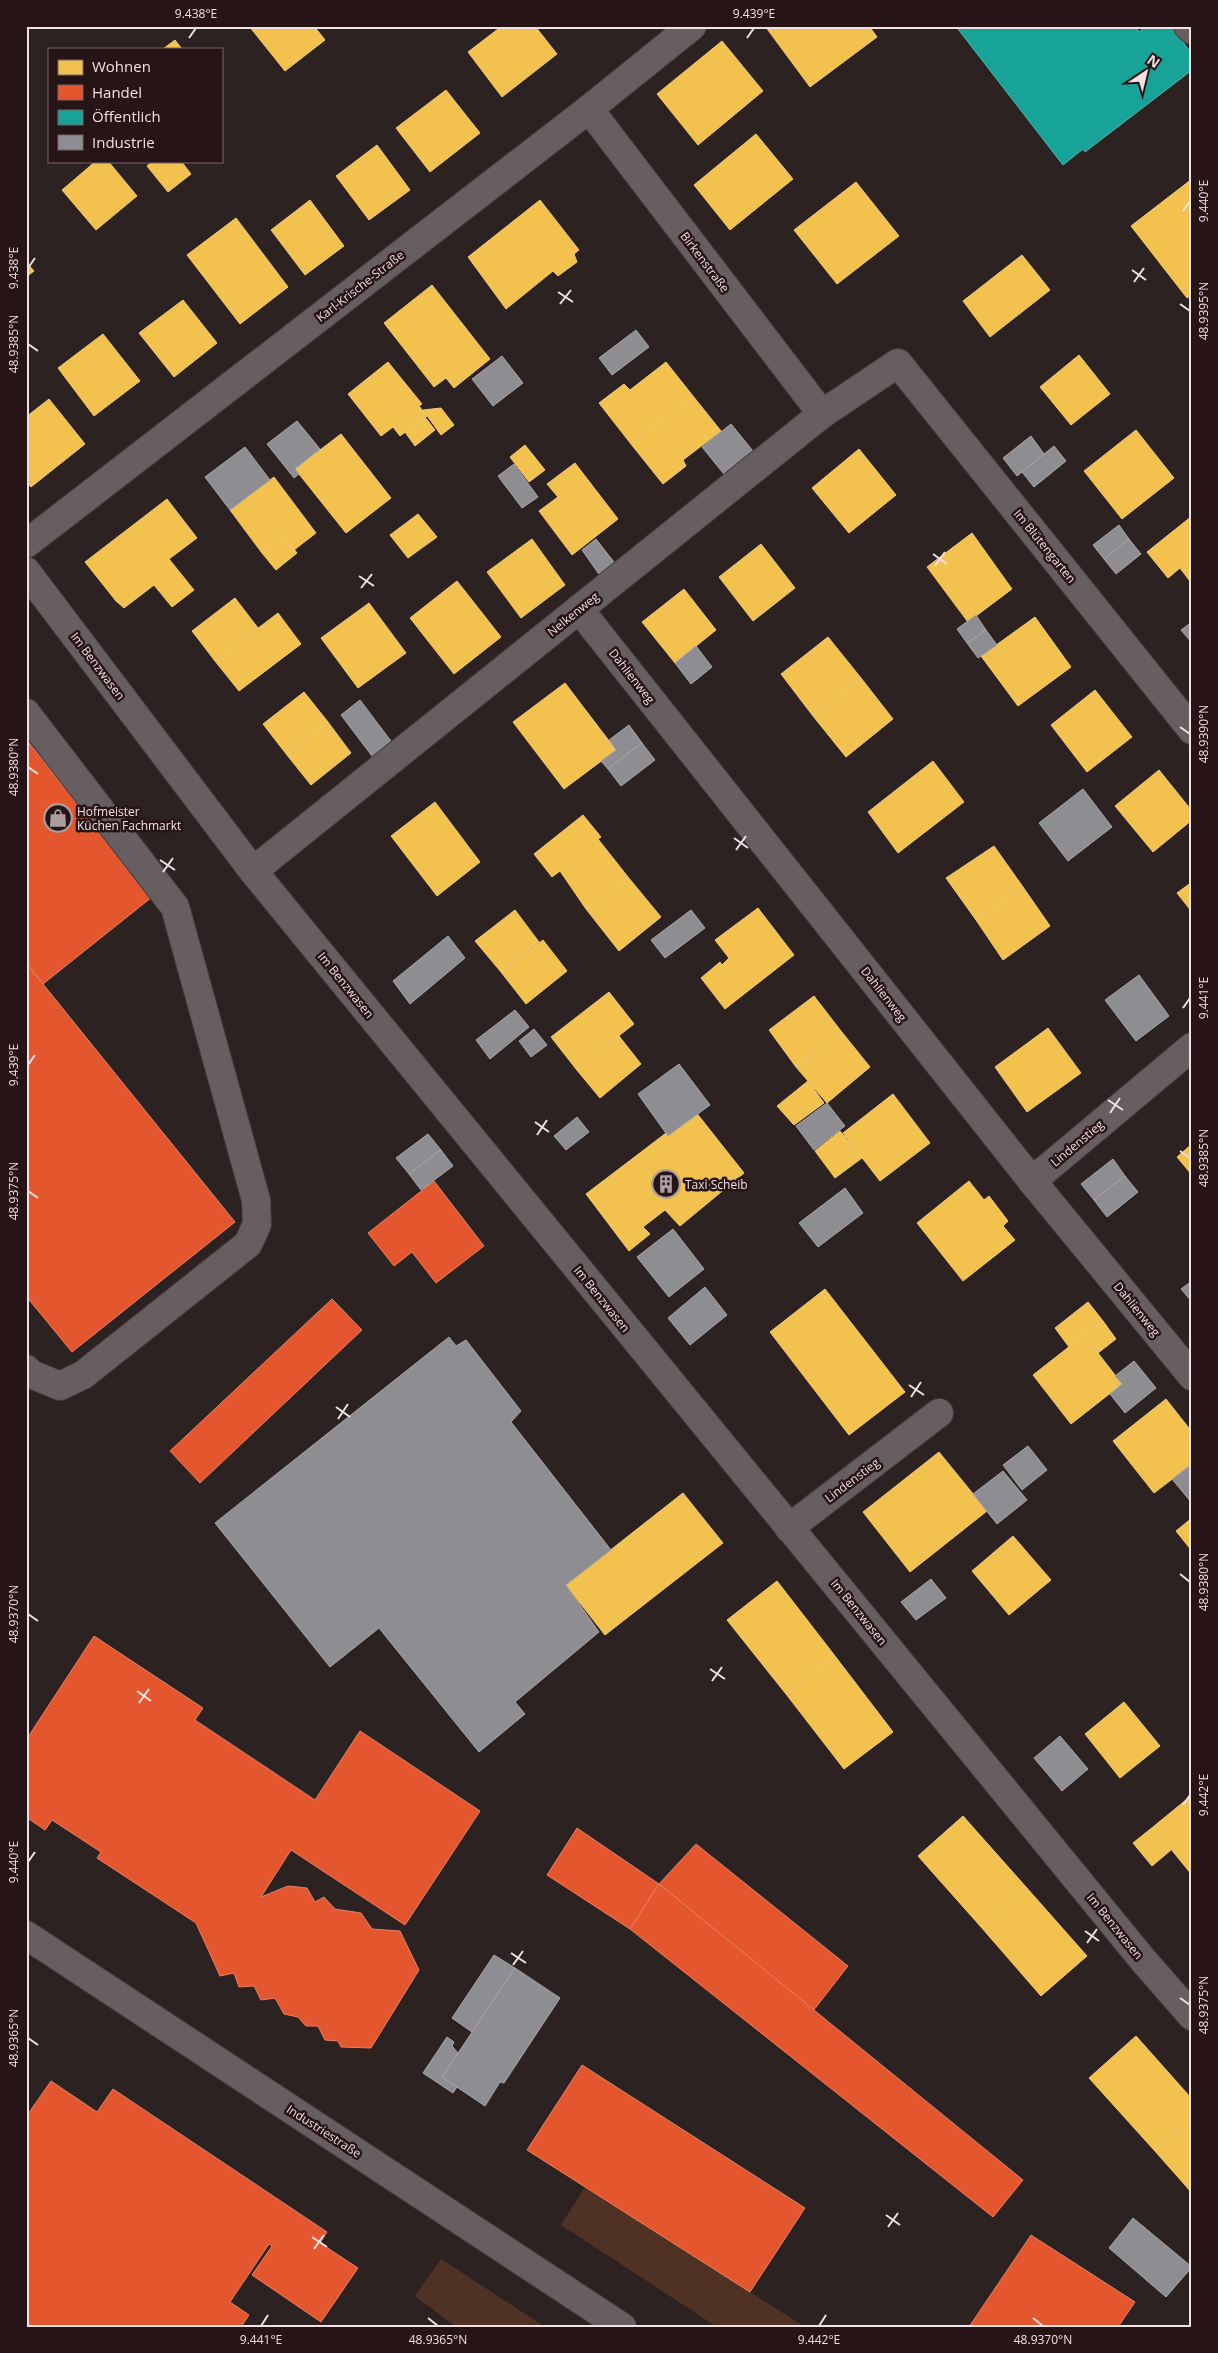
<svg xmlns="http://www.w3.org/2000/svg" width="1218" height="2353" font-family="'Open Sans',sans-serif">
	<rect width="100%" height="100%" fill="#2c2222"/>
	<g fill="#4f3223">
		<path d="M585 2187 805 2327H717L561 2225Z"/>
		<path d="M441 2259 545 2327H456L415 2296Z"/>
	</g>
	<g fill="#f2c14e" stroke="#f1cb7a">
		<path d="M249 26H314L325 40 285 71Z"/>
		<path d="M502 26H535L557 54 502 97 468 52Z"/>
		<path d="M765 26H869L877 37 810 87Z"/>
		<path d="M175 40 182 49H163Z"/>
		<path d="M722 41 763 91 698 145 657 94Z"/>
		<path d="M446 90 480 133 430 172 396 128Z"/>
		<path d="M756 134 793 179 730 230 694 185Z"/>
		<path d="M377 145 410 190 369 220 336 176Z"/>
		<path d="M96 161H108L137 196 96 230 62 190Z"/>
		<path d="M153 161H181L191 174 168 192 147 166Z"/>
		<path d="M1192 179V295L1187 298 1131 226Z"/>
		<path d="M856 182 899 236 837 284 794 230Z"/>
		<path d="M310 200 344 246 305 275 271 230Z"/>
		<path d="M540 200 579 250 574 254 577 262 558 276 553 271 506 309 468 257Z"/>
		<path d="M236 218 288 287 240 324 187 255Z"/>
		<path d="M1022 255 1050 290 990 337 963 301Z"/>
		<path d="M26 262 34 271 26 277Z"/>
		<path d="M432 285 490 359 454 388 446 378 434 387 384 323Z"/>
		<path d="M183 300 217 343 174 377 139 333Z"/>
		<path d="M103 334 140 381 94 416 58 368Z"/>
		<path d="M1079 355 1110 394 1071 425 1040 387Z"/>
		<path d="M388 362 422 404 419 406 427 416 400 436 393 427 381 436 348 394Z"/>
		<path d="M666 362 693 396 631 444 599 403 624 384 630 390Z"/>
		<path d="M693 396 721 431 683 460 686 466 663 484 631 444Z"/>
		<path d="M49 399 85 444 31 487 26 481V417Z"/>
		<path d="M441 408 454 425 441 435 423 410Z"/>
		<path d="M425 417 435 430 415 446 405 432Z"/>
		<path d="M1136 430 1174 478 1122 519 1084 471Z"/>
		<path d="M341 434 391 498 346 533 295 469Z"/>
		<path d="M525 445 545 470 529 482 510 457Z"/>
		<path d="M859 449 896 495 849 533 812 488Z"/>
		<path d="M575 463 618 519 572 555 539 511 558 497 547 484Z"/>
		<path d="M274 477 316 533 294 550 284 536 262 553 230 510Z"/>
		<path d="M167 499 197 538 169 559 194 590 172 607 154 585 124 608 116 601 85 562Z"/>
		<path d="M418 514 437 537 408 558 390 535Z"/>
		<path d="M1192 516V584L1180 568 1168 578 1147 552Z"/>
		<path d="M972 533 1012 589 968 622 927 567Z"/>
		<path d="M284 536 297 553 276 570 262 553Z"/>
		<path d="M532 539 565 585 521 618 487 572Z"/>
		<path d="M761 544 795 588 753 621 719 577Z"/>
		<path d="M457 581 501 637 454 674 410 618Z"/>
		<path d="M684 589 716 630 675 663 642 622Z"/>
		<path d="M235 598 258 628 215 661 192 631Z"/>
		<path d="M369 603 406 653 358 688 321 638Z"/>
		<path d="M278 613 301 644 239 691 215 661Z"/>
		<path d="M1035 617 1071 667 1018 706 981 656Z"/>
		<path d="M828 637 861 678 813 716 781 674Z"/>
		<path d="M861 678 893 719 846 757 813 716Z"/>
		<path d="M565 683 616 750 564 789 513 722Z"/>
		<path d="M1095 690 1132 737 1087 772 1051 725Z"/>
		<path d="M304 692 328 722 287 755 263 724Z"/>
		<path d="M328 722 351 753 311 785 287 755Z"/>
		<path d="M933 761 964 802 898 853 868 812Z"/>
		<path d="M1159 770 1192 811V820L1153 852 1115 806Z"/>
		<path d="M435 802 480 862 437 896 391 836Z"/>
		<path d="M583 815 601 837 598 839 628 877 586 909 560 871 552 877 534 854Z"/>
		<path d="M994 846 1023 887 976 920 946 878Z"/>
		<path d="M628 877 661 917 619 951 586 909Z"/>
		<path d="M1192 882V912L1177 893Z"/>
		<path d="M1023 887 1050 926 1003 960 976 920Z"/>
		<path d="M758 908 794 955 725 1009 701 978 720 962 722 965 729 958 715 940Z"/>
		<path d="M515 910 539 942 501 972 475 941Z"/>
		<path d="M543 940 567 971 526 1004 501 972Z"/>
		<path d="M609 992 634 1024 576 1069 551 1037Z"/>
		<path d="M814 996 841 1031 796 1067 769 1030Z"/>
		<path d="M1048 1028 1081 1073 1027 1112 995 1067Z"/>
		<path d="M841 1031 870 1067 827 1103 796 1067Z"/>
		<path d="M619 1036 641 1064 600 1098 576 1069Z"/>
		<path d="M808 1081 824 1103 794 1125 777 1106Z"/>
		<path d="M893 1094 930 1143 880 1181 843 1133Z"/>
		<path d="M695 1111 744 1173 680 1226 665 1210 643 1227 650 1234 629 1251 586 1194Z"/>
		<path d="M840 1131 862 1158 835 1178 815 1151Z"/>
		<path d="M1192 1144V1175L1177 1157Z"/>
		<path d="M969 1181 984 1200 989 1196 1008 1221 1003 1226 1015 1240 963 1281 917 1223Z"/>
		<path d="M825 1289 905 1392 849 1435 770 1332Z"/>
		<path d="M1088 1302 1103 1321 1069 1347 1055 1328Z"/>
		<path d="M1103 1321 1116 1339 1098 1353 1084 1335Z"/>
		<path d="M1084 1335 1122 1384 1071 1424 1033 1375Z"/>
		<path d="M1166 1399 1192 1432V1464L1154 1493 1113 1441Z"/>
		<path d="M939 1452 987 1511 910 1572 863 1512Z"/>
		<path d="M683 1493 723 1543 605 1635 566 1585Z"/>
		<path d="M1192 1518V1551L1176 1531Z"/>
		<path d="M1013 1536 1051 1580 1009 1615 972 1571Z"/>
		<path d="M777 1581 835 1656 786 1694 727 1620Z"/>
		<path d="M835 1656 893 1732 844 1769 786 1694Z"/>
		<path d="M1124 1702 1160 1746 1120 1778 1085 1734Z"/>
		<path d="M1192 1795V1875L1153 1827Z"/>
		<path d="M963 1816 1026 1887 981 1927 918 1856Z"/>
		<path d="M1153 1827 1171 1850 1152 1866 1133 1843Z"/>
		<path d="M1026 1887 1087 1956 1041 1996 981 1927Z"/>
		<path d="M1136 2036 1192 2099V2117L1154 2150 1089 2078Z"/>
		<path d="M1192 2117V2193L1154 2150Z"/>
	</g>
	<g fill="#e4572e" stroke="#e88064">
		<path d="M26 739 152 897 43 984 26 963Z"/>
		<path d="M26 963 235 1222 72 1352 26 1296Z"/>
		<path d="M434 1181 484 1246 436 1283 412 1252 394 1266 368 1233Z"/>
		<path d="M332 1299 362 1330 200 1483 170 1451Z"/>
		<path d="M94 1636 203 1708 195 1720 315 1800 360 1731 480 1811 405 1925 291 1850 261 1897 288 1886 307 1888 315 1902 324 1897 335 1909 361 1913 372 1929 400 1931 419 1970 371 2048 341 2047 338 2041 325 2040 318 2026H306L298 2017 284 2014 275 1998 261 2000 254 1986 239 1987 234 1973 220 1976 196 1923 97 1858 101 1852 52 1820 45 1830 26 1817V1740Z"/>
		<path d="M577 1828 659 1884 630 1929 547 1875Z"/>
		<path d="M696 1844 848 1966 813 2011 659 1884Z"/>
		<path d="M659 1884 1023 2180 993 2217 630 1929Z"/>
		<path d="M582 2065 805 2208 750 2292 527 2150Z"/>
		<path d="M51 2081 97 2112 113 2089 327 2232 320 2243 358 2268 321 2322 252 2275 272 2246 269 2244 230 2302 249 2315 241 2327H26V2117Z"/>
		<path d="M1031 2235 1135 2302 1118 2327H969Z"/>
	</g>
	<path fill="#17a398" stroke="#58b6ae" d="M961 26H1135L1139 32 1146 26H1171L1192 54V70L1085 152 1083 149 1063 165 958 29Z"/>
	<g fill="#8d8d92" stroke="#aba6aa">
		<path d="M636 330 649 347 612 375 599 358Z"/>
		<path d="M502 356 523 383 493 406 472 379Z"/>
		<path d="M297 421 320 449 295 469 299 474 294 478 267 444Z"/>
		<path d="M731 424 757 456 728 479 702 447Z"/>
		<path d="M1031 436 1044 454 1017 476 1003 458Z"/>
		<path d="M1054 446 1066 461 1034 487 1022 472Z"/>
		<path d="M245 447 270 480 230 510 205 477Z"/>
		<path d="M514 464 538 497 522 508 498 476Z"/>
		<path d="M1119 525 1129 539 1104 559 1093 545Z"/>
		<path d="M596 539 617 566 601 577 582 550Z"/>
		<path d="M1129 539 1141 554 1116 574 1104 559Z"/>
		<path d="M976 615 986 630 967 643 957 629Z"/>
		<path d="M1192 622V643L1181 630Z"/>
		<path d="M986 630 997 645 978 658 967 643Z"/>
		<path d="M696 646 712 667 691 684 675 663Z"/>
		<path d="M360 700 394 745 375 760 341 715Z"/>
		<path d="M629 725 642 743 608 769 601 761 616 750 609 740Z"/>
		<path d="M642 743 655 760 621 786 608 769Z"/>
		<path d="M1083 789 1112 827 1068 861 1039 823Z"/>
		<path d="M691 910 705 928 665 958 651 940Z"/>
		<path d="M448 936 465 958 410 1004 393 981Z"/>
		<path d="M1139 975 1169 1016 1136 1041 1105 1000Z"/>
		<path d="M515 1010 529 1027 490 1059 476 1040Z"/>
		<path d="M534 1029 547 1045 531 1057 519 1041Z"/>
		<path d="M679 1064 710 1105 668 1136 638 1094Z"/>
		<path d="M827 1103 845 1126 814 1150 796 1126Z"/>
		<path d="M577 1117 589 1132 566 1150 554 1136Z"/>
		<path d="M428 1134 441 1150 409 1174 396 1158Z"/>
		<path d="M441 1150 453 1166 421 1190 409 1174Z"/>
		<path d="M1113 1159 1125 1176 1094 1200 1081 1184Z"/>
		<path d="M1125 1176 1138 1192 1107 1217 1094 1200Z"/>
		<path d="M845 1188 863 1213 818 1247 799 1223Z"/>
		<path d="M673 1229 704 1269 669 1297 637 1257Z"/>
		<path d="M1192 1281V1302L1181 1289Z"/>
		<path d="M705 1287 727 1315 690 1345 668 1318Z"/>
		<path d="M449 1337 456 1346 466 1340 521 1411 511 1422 611 1550 566 1585 599 1632 515 1702 525 1714 479 1752 379 1628 330 1667 215 1523Z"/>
		<path d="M1134 1361 1156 1388 1125 1413 1110 1394 1122 1384 1115 1376Z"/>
		<path d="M1028 1446 1047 1470 1022 1490 1003 1465Z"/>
		<path d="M1192 1464V1501L1191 1502 1172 1479Z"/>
		<path d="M1003 1471 1027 1500 997 1524 973 1494Z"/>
		<path d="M931 1579 946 1598 916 1620 901 1602Z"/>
		<path d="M1060 1736 1088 1769 1062 1791 1034 1758Z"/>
		<path d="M494 1955 515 1968 472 2032 452 2018Z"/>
		<path d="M515 1968 560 1998 504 2083 500 2082 485 2106 442 2077Z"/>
		<path d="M447 2037 454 2042 452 2046 458 2053 442 2077 457 2087 453 2093 423 2073Z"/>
		<path d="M1133 2218 1192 2267 1166 2297 1109 2248Z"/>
	</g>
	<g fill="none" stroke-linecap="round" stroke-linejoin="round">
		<defs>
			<g id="minor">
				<path d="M1188 26 1192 30"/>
				<path d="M589 109 822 414"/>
				<path d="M26 544 589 109 692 26"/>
				<path d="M26 571 253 871 1143 1960 1192 2016"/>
				<path d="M579 609 1032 1181 1192 1376"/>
				<path d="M26 713 175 907 256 1200 257 1224 248 1244 83 1375 60 1386 31 1374 26 1369"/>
				<path d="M253 871 822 414 898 363 1192 730"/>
				<path d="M1032 1181 1192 1047"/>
				<path d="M789 1528 939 1413"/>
				<path d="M26 1935 622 2327"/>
			</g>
		</defs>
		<use href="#minor" stroke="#473e3e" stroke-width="30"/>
		<use href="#minor" stroke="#665e60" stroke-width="28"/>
	</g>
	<path fill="none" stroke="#f0e1e2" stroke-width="2" d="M189 38 196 28M747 38 754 28M1183 211 1190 201M28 268 35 258M1132 270 1146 280M1134 282 1144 268M558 292 573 302M560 304 571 290M1180 304 1190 311M28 344 38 351M933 554 947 564M935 566 945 552M359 576 374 586M361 588 372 574M1180 727 1190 734M28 767 38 774M734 838 748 848M736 850 746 836M160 860 175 870M163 872 173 858M1183 1008 1190 998M28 1065 35 1055M1108 1100 1123 1110M1110 1113 1120 1098M535 1122 549 1132M537 1135 547 1120M1180 1151 1190 1158M28 1191 38 1198M909 1385 924 1395M911 1397 921 1382M336 1407 350 1417M338 1419 348 1404M1180 1574 1190 1582M28 1614 38 1621M710 1669 725 1679M712 1681 722 1667M137 1691 151 1701M139 1703 149 1689M1183 1805 1190 1795M28 1862 35 1852M1085 1931 1099 1941M1087 1943 1097 1929M511 1953 526 1963M513 1965 523 1951M1180 1998 1190 2005M28 2038 38 2045M886 2215 900 2225M888 2227 898 2213M312 2237 327 2247M314 2249 324 2235M428 2318 438 2326M1033 2318 1043 2326M261 2326 268 2315M819 2326 826 2315"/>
	<defs>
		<symbol id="shop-ring" viewBox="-11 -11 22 22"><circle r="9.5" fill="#271416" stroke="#ab9e9f" stroke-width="1.5"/><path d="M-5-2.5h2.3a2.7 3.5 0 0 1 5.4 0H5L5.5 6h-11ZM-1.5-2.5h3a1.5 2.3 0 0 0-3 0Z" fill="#ab9e9f"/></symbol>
		<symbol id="building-ring" viewBox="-11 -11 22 22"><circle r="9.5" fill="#271416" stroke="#ab9e9f" stroke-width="1.5"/><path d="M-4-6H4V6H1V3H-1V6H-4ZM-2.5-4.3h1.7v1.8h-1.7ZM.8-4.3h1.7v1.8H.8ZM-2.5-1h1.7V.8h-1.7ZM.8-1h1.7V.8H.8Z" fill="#ab9e9f"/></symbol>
	</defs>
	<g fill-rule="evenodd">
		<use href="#shop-ring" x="42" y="802" width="32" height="32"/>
		<use href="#building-ring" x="650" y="1168" width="32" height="32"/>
	</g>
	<g text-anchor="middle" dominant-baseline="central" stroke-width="5" stroke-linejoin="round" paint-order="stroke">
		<g font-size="12" fill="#f0e1e2" stroke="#271416">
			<text transform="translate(705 262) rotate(53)">Birkenstraße</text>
			<text transform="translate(360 286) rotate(-38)">Karl-Krische-Straße</text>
			<text transform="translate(1045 546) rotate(51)">Im Blütengarten</text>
			<text transform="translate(573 614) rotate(-39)">Nelkenweg</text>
			<text transform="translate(98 666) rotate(53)">Im Benzwasen</text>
			<text transform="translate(632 676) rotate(52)">Dahlienweg</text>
			<text transform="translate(346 985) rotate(51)">Im Benzwasen</text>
			<text transform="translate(884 994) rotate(52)">Dahlienweg</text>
			<text transform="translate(1077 1143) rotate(-40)">Lindenstieg</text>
			<text transform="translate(602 1299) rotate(51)">Im Benzwasen</text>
			<text transform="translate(1137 1309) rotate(51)">Dahlienweg</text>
			<text transform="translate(852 1480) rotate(-37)">Lindenstieg</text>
			<text transform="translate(859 1612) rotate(51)">Im Benzwasen</text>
			<text transform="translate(1115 1926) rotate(51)">Im Benzwasen</text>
			<text transform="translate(324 2131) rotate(33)">Industriestraße</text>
		</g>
		<g font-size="12" fill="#f0e1e2" stroke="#271416" text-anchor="start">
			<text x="77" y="811">Hofmeister<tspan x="77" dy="14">Küchen Fachmarkt</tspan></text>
			<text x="685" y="1184">Taxi Scheib</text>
		</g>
	</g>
	<rect width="1218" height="2353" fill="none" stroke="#271416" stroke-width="55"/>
	<rect x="48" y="48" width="175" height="115" fill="#271416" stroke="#776668"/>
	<rect x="58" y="60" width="25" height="15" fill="#f2c14e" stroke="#776668"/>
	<text x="92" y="72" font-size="15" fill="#f0e1e2">Wohnen</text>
	<rect x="58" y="85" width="25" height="15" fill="#e4572e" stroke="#776668"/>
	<text x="92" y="98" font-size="15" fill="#f0e1e2">Handel</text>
	<rect x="58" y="110" width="25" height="15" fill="#17a398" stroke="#776668"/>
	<text x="92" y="122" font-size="15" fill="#f0e1e2">Öffentlich</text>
	<rect x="58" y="135" width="25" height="15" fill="#8d8d92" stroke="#776668"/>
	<text x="92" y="148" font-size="15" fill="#f0e1e2">Industrie</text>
	<g transform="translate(1146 72) rotate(35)" stroke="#271416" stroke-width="4" paint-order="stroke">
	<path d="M0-4L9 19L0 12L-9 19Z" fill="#f0e1e2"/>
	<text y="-8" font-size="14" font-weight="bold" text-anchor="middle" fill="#f0e1e2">N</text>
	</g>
	<rect x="28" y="28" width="1162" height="2298" fill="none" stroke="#f0e1e2" stroke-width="2"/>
	<g font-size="12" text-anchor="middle" fill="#f0e1e2">
		<text x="196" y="18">9.438°E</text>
		<text x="754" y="18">9.439°E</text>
		<text transform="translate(1204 201) rotate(-90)" y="4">9.440°E</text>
		<text transform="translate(14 268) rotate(-90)" y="4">9.438°E</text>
		<text transform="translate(1204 311) rotate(-90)" y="4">48.9395°N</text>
		<text transform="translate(14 344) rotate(-90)" y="4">48.9385°N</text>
		<text transform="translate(1204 734) rotate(-90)" y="4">48.9390°N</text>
		<text transform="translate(14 767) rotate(-90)" y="4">48.9380°N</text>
		<text transform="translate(1204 998) rotate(-90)" y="4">9.441°E</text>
		<text transform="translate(14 1065) rotate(-90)" y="4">9.439°E</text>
		<text transform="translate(1204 1158) rotate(-90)" y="4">48.9385°N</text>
		<text transform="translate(14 1191) rotate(-90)" y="4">48.9375°N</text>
		<text transform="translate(1204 1582) rotate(-90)" y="4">48.9380°N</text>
		<text transform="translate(14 1614) rotate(-90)" y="4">48.9370°N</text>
		<text transform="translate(1204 1795) rotate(-90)" y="4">9.442°E</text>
		<text transform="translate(14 1862) rotate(-90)" y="4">9.440°E</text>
		<text transform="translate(1204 2005) rotate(-90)" y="4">48.9375°N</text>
		<text transform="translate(14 2038) rotate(-90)" y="4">48.9365°N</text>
		<text x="261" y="2344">9.441°E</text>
		<text x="438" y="2344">48.9365°N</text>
		<text x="819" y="2344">9.442°E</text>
		<text x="1043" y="2344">48.9370°N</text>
	</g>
</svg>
